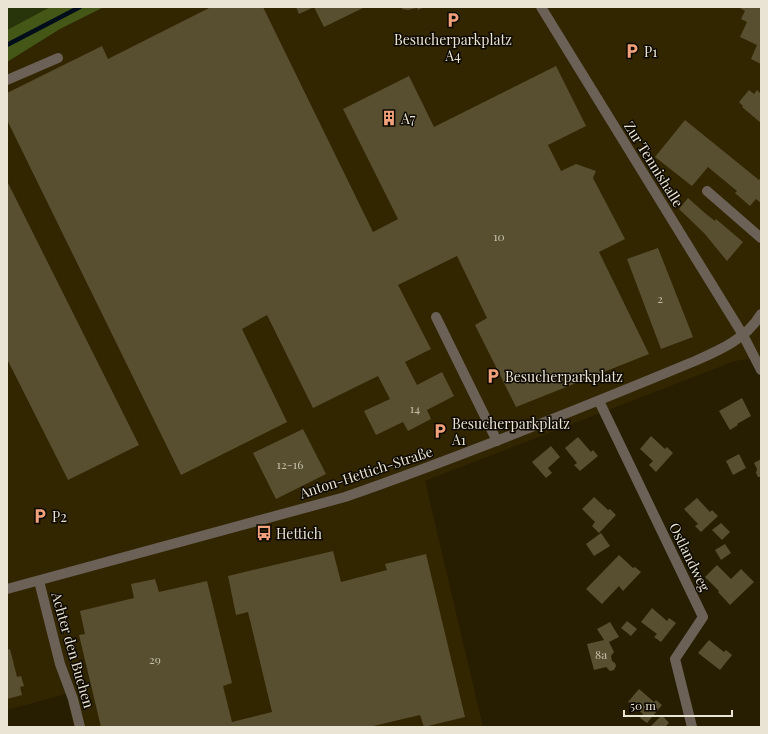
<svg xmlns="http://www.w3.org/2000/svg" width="768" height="734" font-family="'Playfair Display',serif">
	<rect width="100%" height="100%" fill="#271e01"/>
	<path fill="#322600" d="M104 7H761V357L735 361 425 481 483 727H74L66 694 7 710V62L60 29Z"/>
	<path fill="#283409" d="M7 7H50L7 30Z"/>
	<path fill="#455716" d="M50 7H104L60 29 7 62V30Z"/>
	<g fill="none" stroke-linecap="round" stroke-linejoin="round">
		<path stroke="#000e1b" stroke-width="4.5" d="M7 45 80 7"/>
	</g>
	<g fill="#584f31">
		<path d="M211 7H263L373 232 398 219 343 109 409 76 434 127 556 66 586 126 548 145 561 171 576 164 596 171 593 178 625 239 599 252 649 354 516 407 475 325 487 318 457 256 398 285 431 349 405 362 417 385 442 372 454 396 427 410 431 419 408 431 403 422 376 435 364 411 390 399 378 376 313 408 267 315 242 329 287 422 181 475 7 120V93L102 46 108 59Z"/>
		<path d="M296 7H314L299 14Z"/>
		<path d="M314 7H365L324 27Z"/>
		<path d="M403 7H424L418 10 417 8 408 10 402 9Z"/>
		<path d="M741 7H761V64L751 59 757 45 740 37 747 22 741 19 745 11 740 8Z"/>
		<path d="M749 90 754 94 757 90 761 94V123L742 107 743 106 739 102Z"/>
		<path d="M685 120 759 180 761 177V203L756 199 750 206 735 193 737 191 708 167 692 186 655 157Z"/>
		<path d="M7 181 139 445 68 480 7 359Z"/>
		<path d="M688 198 706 214 715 221 716 219 743 242 727 261 704 233 679 209Z"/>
		<path d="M658 248 693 337 661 349 627 259Z"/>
		<path d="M742 398 751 416 737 424 738 425 730 430 719 411Z"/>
		<path d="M303 429 326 474 276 499 253 453Z"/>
		<path d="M651 436 665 449 667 447 673 453 656 472 649 465 653 461 640 449Z"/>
		<path d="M578 437 591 452 593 450 598 456 580 471 574 465 577 463 565 448Z"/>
		<path d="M551 446 560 457 548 468 552 473 546 478 532 462Z"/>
		<path d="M739 454 746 468 733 475 726 461Z"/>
		<path d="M761 459V477H758L756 473 757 469 754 463Z"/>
		<path d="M594 497 608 510 610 509 616 515 599 533 592 526 595 522 582 509Z"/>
		<path d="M697 498 710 512 712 510 718 516 701 532 695 526 698 524 684 509Z"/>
		<path d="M721 523 730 532 722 540 712 530Z"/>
		<path d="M601 533 610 546 594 556 586 544Z"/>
		<path d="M725 544 731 553 721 560 715 550Z"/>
		<path d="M333 551 341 582 387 570 385 564 426 554 465 717 424 727 420 715 369 727H101L79 635 85 634 80 611 134 598 131 584 155 579 159 592 207 581 232 683 223 686 232 722 272 712 248 612 236 615 228 576Z"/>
		<path d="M619 555 633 568 635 567 641 572 623 591 619 586 602 604 586 589Z"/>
		<path d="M717 565 731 579 741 569 754 582 730 605 718 592 719 591 705 577Z"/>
		<path d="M652 608 667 621 669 618 676 623 661 642 654 637 657 634 641 622Z"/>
		<path d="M627 621 637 629 631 636 621 628Z"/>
		<path d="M610 622 619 637 609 642 614 652 611 656 612 661 615 663 616 666 614 670 610 671 606 667 594 670 587 644 604 640 597 629Z"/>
		<path d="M709 640 724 652 726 650 732 655 720 670 698 653Z"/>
		<path d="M10 649 17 677 21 676 24 686 20 687 22 695 7 699V650Z"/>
		<path d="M639 689 654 702 656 700 662 705 647 723 640 718 643 714 628 702Z"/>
		<path d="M662 715 669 723 665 727H650Z"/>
	</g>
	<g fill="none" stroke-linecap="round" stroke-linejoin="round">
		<g stroke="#6b6156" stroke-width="10">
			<path d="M541 7 743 335 761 370"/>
			<path d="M7 80 58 58"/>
			<path d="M707 191 761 238"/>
			<path d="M436 317 497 441"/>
			<path d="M599 401 703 617 675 659 692 727"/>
			<path d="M39 581 60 664 73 699 80 727"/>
			<path d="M7 589 345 497C463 456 579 409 695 361 720 350 746 339 761 314"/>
		</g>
	</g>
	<defs>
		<symbol id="parking-bare" viewBox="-9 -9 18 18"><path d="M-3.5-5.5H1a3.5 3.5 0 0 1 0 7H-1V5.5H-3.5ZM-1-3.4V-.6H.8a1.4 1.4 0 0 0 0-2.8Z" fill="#f1a17c" stroke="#0d0901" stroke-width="2.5" paint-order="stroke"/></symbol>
		<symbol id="building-bare" viewBox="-9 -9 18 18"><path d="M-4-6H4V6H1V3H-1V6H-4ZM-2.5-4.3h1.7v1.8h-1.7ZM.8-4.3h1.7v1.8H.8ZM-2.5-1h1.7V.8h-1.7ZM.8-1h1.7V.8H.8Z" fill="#f1a17c" stroke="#0d0901" stroke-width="2.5" paint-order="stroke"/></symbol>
		<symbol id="bus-bare" viewBox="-9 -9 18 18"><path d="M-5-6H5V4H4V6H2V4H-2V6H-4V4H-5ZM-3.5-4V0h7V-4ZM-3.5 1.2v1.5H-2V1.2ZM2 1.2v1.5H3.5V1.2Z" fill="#f1a17c" stroke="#0d0901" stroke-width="2.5" paint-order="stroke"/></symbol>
	</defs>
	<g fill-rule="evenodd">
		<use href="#parking-bare" x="442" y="9" width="22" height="22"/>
		<use href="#parking-bare" x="621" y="40" width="22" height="22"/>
		<use href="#building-bare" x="378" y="107" width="22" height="22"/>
		<use href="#parking-bare" x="482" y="365" width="22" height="22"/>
		<use href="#parking-bare" x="429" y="420" width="22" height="22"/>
		<use href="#parking-bare" x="29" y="505" width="22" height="22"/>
		<use href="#bus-bare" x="253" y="522" width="22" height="22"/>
	</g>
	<g text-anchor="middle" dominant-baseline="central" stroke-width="3" stroke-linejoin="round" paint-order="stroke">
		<g font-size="12" fill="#c5bfaa">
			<text x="499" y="236">10</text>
			<text x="660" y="298">2</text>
			<text x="415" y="408">14</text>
			<text x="290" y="464">12-16</text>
			<text x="601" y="654">8a</text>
			<text x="155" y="659">29</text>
		</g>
		<g font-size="14" fill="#e9e4d3" stroke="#0d0901" text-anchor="start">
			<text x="453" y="39" text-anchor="middle">Besucherparkplatz<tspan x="453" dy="16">A4</tspan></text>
			<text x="644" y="51">P1</text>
			<text x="401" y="118">A7</text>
			<text x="505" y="376">Besucherparkplatz</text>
			<text x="452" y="423">Besucherparkplatz<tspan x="452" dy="16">A1</tspan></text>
			<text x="52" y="516">P2</text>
			<text x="276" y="533">Hettich</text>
		</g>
		<g font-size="14" fill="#e9e4d3" stroke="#0d0901">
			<text transform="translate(654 164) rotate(58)">Zur Tennishalle</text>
			<text transform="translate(366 472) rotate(-18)">Anton-Hettich-Straße</text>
			<text transform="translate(690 557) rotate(64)">Ostlandweg</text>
			<text transform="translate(73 650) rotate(74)">Achter den Buchen</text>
		</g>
	</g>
	<rect width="768" height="734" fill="none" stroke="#e9e4d3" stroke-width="16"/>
	<path d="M624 710v6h108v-6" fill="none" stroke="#e9e4d3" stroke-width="2"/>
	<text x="630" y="710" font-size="12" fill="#e9e4d3" stroke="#0d0901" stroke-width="3" paint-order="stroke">50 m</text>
</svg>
